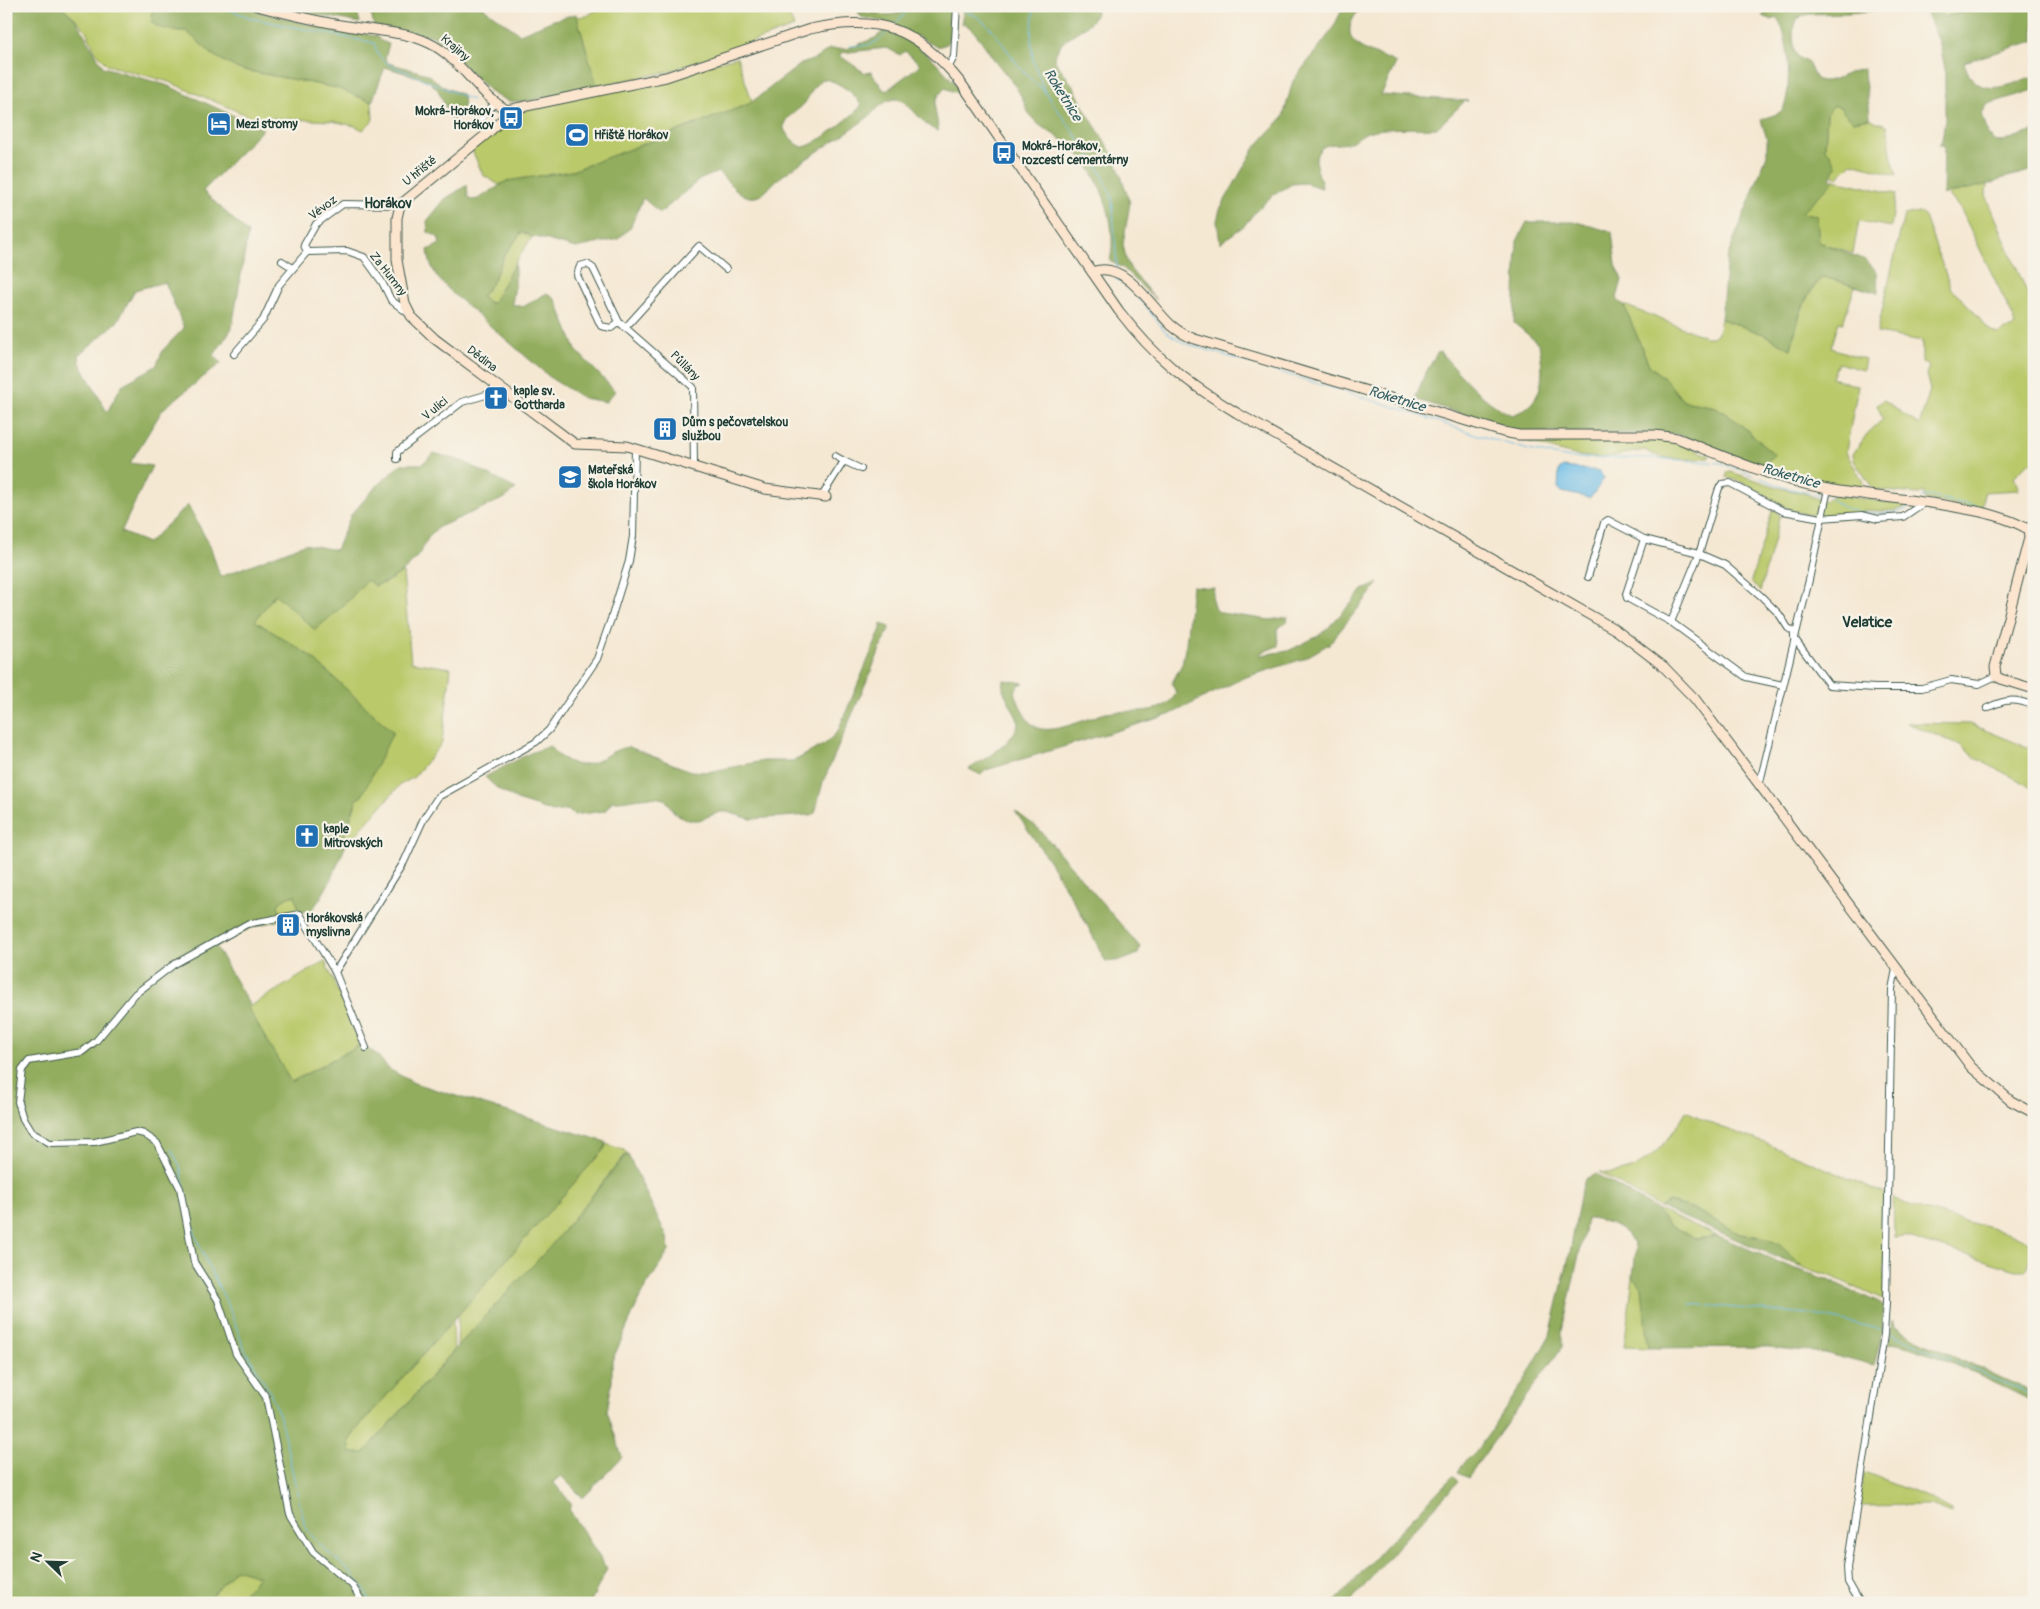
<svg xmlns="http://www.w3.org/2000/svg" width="2040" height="1609" font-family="Pangolin,sans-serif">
	<rect width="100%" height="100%" fill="#f7f3e8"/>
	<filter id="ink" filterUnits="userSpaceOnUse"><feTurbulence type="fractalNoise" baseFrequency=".02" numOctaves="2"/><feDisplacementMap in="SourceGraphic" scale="10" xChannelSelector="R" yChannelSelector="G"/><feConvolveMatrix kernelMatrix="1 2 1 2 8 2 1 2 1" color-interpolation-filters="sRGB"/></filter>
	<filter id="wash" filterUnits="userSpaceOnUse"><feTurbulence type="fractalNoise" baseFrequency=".0096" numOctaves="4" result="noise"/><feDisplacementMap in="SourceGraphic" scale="20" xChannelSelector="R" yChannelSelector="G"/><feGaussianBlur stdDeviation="1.12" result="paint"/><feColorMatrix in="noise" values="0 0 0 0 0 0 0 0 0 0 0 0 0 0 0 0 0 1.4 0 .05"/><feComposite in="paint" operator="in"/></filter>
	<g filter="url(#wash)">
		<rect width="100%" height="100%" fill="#f5e8d3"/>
		<g fill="#bac96b" stroke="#6c8350">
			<path d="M61 6H154L151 16 174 31H186L190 33 213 55 238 69 337 88 372 102 373 120 363 130 355 126 332 121 251 117 169 82 107 65 96 52 86 31 75 18Z"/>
			<path d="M651 6H786L794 27 667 72 597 86 577 17 587 16 596 10Z"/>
			<path d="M1950 6H1995L1941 17 1943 8Z"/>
			<path d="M737 57 752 101 749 104 572 171 507 181 499 185 483 175 472 150 507 121 506 119 527 109Z"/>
			<path d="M1834 105 1842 108 1854 121 1870 118 1877 122 1887 125 1892 158 1897 175 1852 163 1838 177 1832 175 1836 166 1825 148 1827 114Z"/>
			<path d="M1835 180 1896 194 1891 227 1859 221 1853 253 1818 242 1817 215 1801 213Z"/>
			<path d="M1987 184 1986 195 2034 309V465L2029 462 2014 477 2019 490 1984 492 1982 510 1924 499V492L1919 494 1874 490 1854 461 1853 454 1867 434 1883 419 1877 405 1884 400 1919 425 1930 390 1926 374 1929 366 1922 363V341L1877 333 1904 215 1919 212 1925 217 1951 289 1971 308 1988 329 1997 334 2015 326 2013 317 1961 210 1948 194Z"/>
			<path d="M522 232 532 237 515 263 492 305 481 297 492 283 505 254Z"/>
			<path d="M1824 277 1855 286 1843 323 1839 322 1831 348 1865 359 1863 370 1838 363 1832 378 1858 386 1846 451C1850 464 1866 479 1864 492L1761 466 1775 455 1739 423 1716 407 1683 401 1666 380 1649 365 1624 305 1706 337H1713L1718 333 1721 319 1763 334 1791 349C1798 323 1802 295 1824 277Z"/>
			<path d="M1653 438 1680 444 1709 455V458C1692 460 1658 461 1645 450 1634 452 1624 454 1614 456 1585 463 1548 447 1520 439Z"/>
			<path d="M1728 471 1780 488 1804 493 1824 502 1833 495 1910 505C1897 513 1879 511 1864 510L1862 515 1837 518 1792 511 1746 484 1726 477Z"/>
			<path d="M1774 510 1780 515 1760 592 1751 581 1772 511Z"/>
			<path d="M403 572 411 662 451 668 442 743 414 777 400 785 345 847 341 845 357 800 393 732 309 655 255 621 275 594 287 603 345 604 367 579 383 584Z"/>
			<path d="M1907 723 1970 724 2034 750V788L1977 759 1960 745Z"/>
			<path d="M296 895 299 911 281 916 278 905 284 898Z"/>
			<path d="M325 961 360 1045 291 1082 247 1008Z"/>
			<path d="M1686 1111 1715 1125 1755 1139 1886 1194 1884 1299H1880L1831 1276 1804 1268 1793 1257 1757 1236 1740 1234 1692 1208 1669 1202 1659 1207 1599 1172C1639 1180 1669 1142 1686 1111Z"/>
			<path d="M606 1144 624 1150 628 1155H625L550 1247 457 1347 458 1315 605 1148Z"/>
			<path d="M1893 1197C1902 1207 1990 1227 2009 1233 2017 1236 2024 1240 2031 1243L2034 1248 2028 1267 2024 1270H2016L1905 1236 1894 1237Z"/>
			<path d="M1656 1209 1718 1236 1697 1239 1668 1224Z"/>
			<path d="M1633 1277 1642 1286 1648 1348 1624 1347Z"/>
			<path d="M453 1321 454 1350 364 1453 351 1454 349 1441 357 1429Z"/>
			<path d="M1864 1473 1929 1498 1952 1510V1513L1931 1505 1858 1506Z"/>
			<path d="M235 1569 259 1576 235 1603H205Z"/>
		</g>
		<g fill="#93ad5f" stroke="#59754a" fill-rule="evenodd">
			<path d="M6 6H61L76 20 103 67 166 85 263 129 203 191 248 233 232 328 214 355 221 363 163 409 130 463 152 466 121 532 148 543 188 505 211 548 220 577 304 544 336 550 351 515 374 489 401 464H422L434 453 464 462 516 489 505 498 439 527C425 537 426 546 416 558 406 571 390 581 375 586L367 580 345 604 315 630 275 594 255 621 309 655 393 732 362 796 357 799 341 844 345 847C335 871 326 893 309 914L304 911 293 917 252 927 216 947 250 1006 248 1008 291 1082 360 1045 375 1053 389 1069 414 1083 606 1142 605 1148 357 1429 349 1441 351 1453H364L475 1327 550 1247 626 1155H628L667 1237 669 1251 642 1293 612 1361V1382L607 1411 622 1457 583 1498 561 1476 553 1482 572 1504 569 1509 607 1569 590 1603H235L259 1576 235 1569 205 1603H6ZM165 282 184 328 163 350 156 366 122 385 107 412 80 363 79 355 117 322 135 290ZM295 895 299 911 281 915 278 905 284 898Z"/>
			<path d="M154 6H238L323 28 376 36 381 41 389 44 385 58 388 63 427 74 444 87 463 95C465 109 462 112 452 121L438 90 428 80 385 67 372 102 337 88 238 69 213 55 186 31C174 30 161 31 152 23L151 16Z"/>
			<path d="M273 6H356L360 23Z"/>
			<path d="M369 6H484L485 9 520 34 554 20 576 14 597 86 522 102 508 101 493 94 433 36 374 26Z"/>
			<path d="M913 6H953L950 34 947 44 937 47 917 36 913 42 935 61 967 97 945 88C928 105 938 112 938 131 921 126 910 100 896 99 884 99 876 111 867 118 839 139 807 157 778 179 771 184 765 196 755 197 742 200 727 180 718 172L699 180 660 213 643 198 630 228 618 239 576 248 540 238 532 237 522 232 505 254 492 283 481 297 492 304 515 263V285L512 304 523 307 547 293 556 300 576 350 615 391 606 402 583 398 552 379 452 293 437 277 430 263 428 250 440 244 438 237 428 232 427 221 445 199 467 185 468 197 472 200 478 199 507 181 572 171 749 104 801 64 815 59 829 49H847L875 38 885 30V22L861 17 858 12C882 12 889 21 913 6ZM887 48 900 55 905 51 918 62 920 65 886 91 883 89 871 72 865 73 840 56V53ZM822 79C835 79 857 94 861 106 854 115 813 148 802 147 796 144 791 139 787 134 776 121 796 113 804 104 810 96 813 85 822 79Z"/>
			<path d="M964 6 1008 8 1016 6H1096C1100 31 1055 32 1055 61L1074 87 1084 108 1115 158 1130 203 1123 244 1126 259 1131 270 1156 300 1123 268 1110 261C1119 222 1099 170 1069 145 1057 134 1039 129 1030 115 1026 110 1025 103 1022 98 1015 84 1005 73 995 61 985 47 978 33 964 23L961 24Z"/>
			<path d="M1344 6H1360C1357 13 1351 20 1350 28 1347 50 1381 54 1396 63L1381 95 1468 101H1465L1437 128C1419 129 1386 127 1371 131 1362 133 1356 141 1347 143 1338 145 1325 142 1319 151 1311 161 1321 177 1322 188L1305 183 1292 184 1272 196 1255 212 1244 226 1220 243 1217 221 1220 209 1254 149 1283 117 1293 81 1332 30Z"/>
			<path d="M1770 6H1950L1942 10 1941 17H1943L1995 6H2034V41L1964 62C1975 101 2006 86 2034 77V90L1988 104 1982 113 1988 134 1994 141 2001 142 2034 131V170L2000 179 1993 183 1943 195 1944 145H1939L1942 140 1945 120V69L1940 44 1928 16 1923 11 1917 9 1902 8 1848 13 1808 14 1797 19 1793 32 1794 50 1798 57 1808 63 1816 79C1831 87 1849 69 1864 69 1864 85 1870 102 1870 118L1854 121 1844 113 1842 108 1834 105 1827 114 1825 148 1830 153 1836 166 1830 179 1835 180 1801 213 1817 215 1819 242 1866 260 1877 272 1878 293 1824 277C1802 294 1796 324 1791 349L1763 334 1721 319 1727 258 1767 155V139L1761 120C1767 116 1777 116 1782 110 1793 96 1789 31 1777 18L1772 20 1763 16Z"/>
			<path d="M1527 222H1576L1612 232 1616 265 1622 280 1617 298 1619 302 1624 305 1649 365 1666 380 1683 401 1716 407 1739 423 1775 455 1761 466 1676 434 1520 432 1415 399 1424 376 1437 353 1440 352C1461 375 1482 402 1512 415 1546 404 1544 374 1539 344L1514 323 1517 241Z"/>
			<path d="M1379 583 1329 644 1303 659 1243 678 1169 715 986 770 981 775 969 769C987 757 1013 744 1019 722L1003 690 1004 680 1024 683 1019 685 1015 691C1018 703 1025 721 1036 727 1051 736 1090 717 1106 713 1124 710 1142 713 1159 708 1167 705 1173 700 1176 693L1172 683 1182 664 1186 644 1192 586 1214 588C1212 599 1210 607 1221 613L1270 620 1288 617 1287 622 1277 629 1278 646 1260 653V655L1288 651 1318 636 1328 628 1363 590Z"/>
			<path d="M881 624 890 627 823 782 815 813 811 815 751 819 727 812H720L699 820H687L674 812 665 799C642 794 631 802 612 801L605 811 573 815 568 810 553 812 517 800 498 789 485 777 530 753 550 746C553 752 558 756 564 759 592 777 604 749 629 747L691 771 708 772 763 761H794L825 744 838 731 881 629Z"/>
			<path d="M1015 811 1039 829 1140 947 1138 954 1123 960 1106 962 1083 917 1050 862Z"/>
			<path d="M1596 1174 1656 1209 1668 1224 1697 1239 1718 1236 1790 1267 1829 1280 1879 1303 1884 1307 1881 1337 1874 1366 1824 1353 1768 1347 1648 1348 1642 1287 1633 1277 1636 1249C1628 1228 1611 1224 1592 1218L1587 1219 1562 1331V1347L1468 1477 1458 1472 1462 1465 1476 1451 1488 1435 1524 1381 1550 1335 1571 1248 1580 1196 1585 1179Z"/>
			<path d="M1669 1202 1692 1208 1740 1234 1768 1239 1780 1245 1804 1268 1659 1207Z"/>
			<path d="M1892 1321 1895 1326 1913 1337 2034 1393V1402C2014 1392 1902 1337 1888 1344Z"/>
			<path d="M1453 1476 1458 1482 1397 1547 1350 1603H1334L1386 1545Z"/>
		</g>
		<path fill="#6cbce7" stroke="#467c8e" d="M1563 467 1599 471 1604 478 1593 495 1589 498 1562 492 1558 488 1559 470Z"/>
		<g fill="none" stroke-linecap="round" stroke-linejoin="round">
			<g stroke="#6cbce7" stroke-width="1">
				<path d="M220 6 254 19 374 43 378 55 388 64 472 100"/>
				<path d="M945 6 954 9"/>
				<path d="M1034 6 1031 37 1033 61 1045 92 1094 161 1102 174 1112 197 1117 268"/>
				<path d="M960 10C991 16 1004 50 1024 72 1030 79 1037 84 1044 91"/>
				<path d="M894 25 907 11 927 6"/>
				<path d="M849 46C868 46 875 46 888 31"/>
				<path d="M1115 276 1116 279 1132 289 1165 331 1184 343 1398 408 1468 432 1532 451 1570 458H1653L1721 463 1786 488 1824 496"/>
				<path d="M1828 497C1835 501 1841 507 1848 509 1864 514 1901 517 1913 505"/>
				<path d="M1921 497 1928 496 1982 507"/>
				<path d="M171 1149 180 1166 195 1234 207 1263 229 1307 244 1348 271 1394 280 1417 305 1526C323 1555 358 1569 371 1603"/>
				<path d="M1690 1304 1809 1314 1880 1329"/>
				<path d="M1892 1334 2034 1396"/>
			</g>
		</g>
	</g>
	<g filter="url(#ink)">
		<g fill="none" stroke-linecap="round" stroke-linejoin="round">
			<defs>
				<g id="street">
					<path d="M948 68 954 57 957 6"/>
					<path d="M488 133 480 121 485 113 495 104"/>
					<path d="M307 252 304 245 316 224 343 204 400 205"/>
					<path d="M282 261 293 268"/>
					<path d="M619 322 611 328 601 326 577 275 580 266 587 264 593 268 619 322 693 387 694 467"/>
					<path d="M625 328 699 246 726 269"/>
					<path d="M234 354 263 320 279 285 307 252 347 251 364 257 382 282 391 300 408 313"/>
					<path d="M835 456 844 461"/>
					<path d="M397 459V452L462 402 489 394 496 386"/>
					<path d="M822 496 844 461 861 469"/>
					<path d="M2028 529 2034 520"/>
					<path d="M1644 539 1626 594 1627 598 1671 622 1746 677 1783 685"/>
					<path d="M1588 577 1604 523 1608 520 1644 539 1695 552 1725 565 1761 596 1779 614 1788 628 1794 632V638L1829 685 1875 688H1922L1951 680 1979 684 1996 676"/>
					<path d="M1671 622 1699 554 1719 488 1722 484 1730 483 1783 511 1821 518 1862 515 1878 519 1903 517 1925 502"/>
					<path d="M1987 708C2005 699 2015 698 2034 706"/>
					<path d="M1759 786 1809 580 1828 489"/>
					<path d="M335 972 404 862 424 818 438 797 536 742 549 730 597 659 611 619 629 561 633 536 635 449"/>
					<path d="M363 1603 352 1585 313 1552 290 1514 266 1397 236 1354 218 1300 194 1262 180 1188 157 1143 144 1134 136 1132 95 1142 50 1143 31 1132 23 1119 18 1102 22 1070 29 1061 82 1052 96 1041 135 994 173 965 247 924 300 914 335 972 366 1048"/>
					<path d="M1860 1603 1848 1582 1847 1567 1884 1335 1886 1303 1892 989 1896 969"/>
				</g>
				<g id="secondary">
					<path d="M257 6C287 14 316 21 347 26 373 31 405 31 429 43 461 58 477 94 507 110"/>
					<path d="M507 110 666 77 810 29C879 14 916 27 961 83L1119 311C1156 359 1186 382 1237 413L1616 630 1663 666 1695 699 1971 1067 2011 1101 2034 1113"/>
					<path d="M507 110 502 120 488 133 400 205 397 218V260L405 304 411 316 435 339 575 444 627 446 765 489 826 497"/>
					<path d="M1092 272C1125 259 1151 307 1171 325 1178 331 1186 336 1195 339L1503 432 1519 435H1655L1677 438C1726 457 1776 480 1828 489 1872 497 1916 499 1960 508 1984 512 2006 517 2028 529L2029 538 1995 667 1996 676 2001 679 2034 689"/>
				</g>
			</defs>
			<use href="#street" stroke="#3f574c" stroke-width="8"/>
			<use href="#secondary" stroke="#3f574c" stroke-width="11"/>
			<use href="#street" stroke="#fff" stroke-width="6"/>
			<use href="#secondary" stroke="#fce5cf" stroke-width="9"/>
		</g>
	</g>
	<defs>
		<symbol id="bus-square" viewBox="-11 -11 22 22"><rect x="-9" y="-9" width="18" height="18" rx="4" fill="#1f6fb2" stroke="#f7f3e8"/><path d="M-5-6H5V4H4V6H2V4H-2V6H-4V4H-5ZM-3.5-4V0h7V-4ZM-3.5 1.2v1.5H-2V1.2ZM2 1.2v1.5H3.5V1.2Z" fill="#fff"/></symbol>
		<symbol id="hotel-square" viewBox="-11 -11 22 22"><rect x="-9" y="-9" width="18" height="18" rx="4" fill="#1f6fb2" stroke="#f7f3e8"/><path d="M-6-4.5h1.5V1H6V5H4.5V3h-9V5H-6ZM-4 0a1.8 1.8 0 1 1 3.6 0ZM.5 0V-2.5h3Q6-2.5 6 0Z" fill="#fff"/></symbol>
		<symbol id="stadium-square" viewBox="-11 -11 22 22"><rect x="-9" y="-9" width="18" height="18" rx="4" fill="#1f6fb2" stroke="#f7f3e8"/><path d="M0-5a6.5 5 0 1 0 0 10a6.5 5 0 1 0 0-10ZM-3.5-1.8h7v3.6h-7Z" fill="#fff"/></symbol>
		<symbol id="church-square" viewBox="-11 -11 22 22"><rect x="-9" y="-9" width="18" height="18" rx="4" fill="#1f6fb2" stroke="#f7f3e8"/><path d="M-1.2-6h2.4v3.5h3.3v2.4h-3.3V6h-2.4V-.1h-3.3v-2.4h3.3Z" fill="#fff"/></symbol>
		<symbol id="building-square" viewBox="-11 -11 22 22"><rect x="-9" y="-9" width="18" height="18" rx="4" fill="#1f6fb2" stroke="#f7f3e8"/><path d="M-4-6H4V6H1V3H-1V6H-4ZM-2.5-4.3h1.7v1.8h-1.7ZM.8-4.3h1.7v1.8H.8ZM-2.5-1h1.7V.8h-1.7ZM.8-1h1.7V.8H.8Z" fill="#fff"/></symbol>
		<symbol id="school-square" viewBox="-11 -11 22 22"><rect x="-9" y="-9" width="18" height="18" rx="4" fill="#1f6fb2" stroke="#f7f3e8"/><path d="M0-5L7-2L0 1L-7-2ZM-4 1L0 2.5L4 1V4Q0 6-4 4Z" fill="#fff"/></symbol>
	</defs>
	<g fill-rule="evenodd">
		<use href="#bus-square" x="497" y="104" width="28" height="28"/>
		<use href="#hotel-square" x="205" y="110" width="28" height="28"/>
		<use href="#stadium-square" x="563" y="121" width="28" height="28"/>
		<use href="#bus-square" x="990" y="139" width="28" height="28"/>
		<use href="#church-square" x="482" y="384" width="28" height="28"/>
		<use href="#building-square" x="651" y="415" width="28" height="28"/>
		<use href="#school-square" x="556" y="463" width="28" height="28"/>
		<use href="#church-square" x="293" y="822" width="28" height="28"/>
		<use href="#building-square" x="274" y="911" width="28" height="28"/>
	</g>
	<g text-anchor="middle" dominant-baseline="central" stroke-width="4.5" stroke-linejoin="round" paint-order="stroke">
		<g font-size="12" fill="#1f3d34" stroke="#f7f3e8">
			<text transform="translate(455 48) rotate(41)">Krajiny</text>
			<text transform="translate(420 171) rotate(-39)">U hřiště</text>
			<text transform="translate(323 208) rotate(-37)">Vévoz</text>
			<text transform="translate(388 274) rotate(52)">Za Humny</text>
			<text transform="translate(482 359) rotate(37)">Dědina</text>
			<text transform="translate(685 366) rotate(45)">Půllány</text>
			<text transform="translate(435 409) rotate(-39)">V ulici</text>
		</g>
		<g font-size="12" font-weight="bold" fill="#1f3d34" stroke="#f7f3e8" text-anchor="start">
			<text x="494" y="111" text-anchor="end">Mokrá-Horákov,<tspan x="494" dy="14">Horákov</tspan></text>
			<text x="236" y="124">Mezi stromy</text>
			<text x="594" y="135">Hřiště Horákov</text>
			<text x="1022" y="146">Mokrá-Horákov,<tspan x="1022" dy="14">rozcestí cementárny</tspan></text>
			<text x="514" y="391">kaple sv.<tspan x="514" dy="14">Gottharda</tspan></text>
			<text x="682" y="422">Dům s pečovatelskou<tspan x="682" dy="14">službou</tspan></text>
			<text x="588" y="470">Mateřská<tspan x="588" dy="14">škola Horákov</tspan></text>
			<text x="324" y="829">kaple<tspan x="324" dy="14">Mitrovských</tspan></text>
			<text x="306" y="918">Horákovská<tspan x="306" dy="14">myslivna</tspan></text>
		</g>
		<g font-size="14" font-style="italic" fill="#325d61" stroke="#f7f3e8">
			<text transform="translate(1063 95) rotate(58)">Roketnice</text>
			<text transform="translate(1397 399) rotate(17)">Roketnice</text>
			<text transform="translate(1791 476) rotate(16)">Roketnice</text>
		</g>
		<g font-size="14" font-weight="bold" fill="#1f3d34" stroke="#f7f3e8">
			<text x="388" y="203">Horákov</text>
		</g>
		<g font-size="15" font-weight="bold" fill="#1f3d34" stroke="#f7f3e8">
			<text x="1867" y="622">Velatice</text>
		</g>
	</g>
	<rect width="2040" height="1609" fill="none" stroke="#f7f3e8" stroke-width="25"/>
	<g transform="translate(48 1562) rotate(293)" stroke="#f7f3e8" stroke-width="4" paint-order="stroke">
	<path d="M0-4L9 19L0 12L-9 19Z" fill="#1f3d34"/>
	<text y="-8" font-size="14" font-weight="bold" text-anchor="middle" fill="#1f3d34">N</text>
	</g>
</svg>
